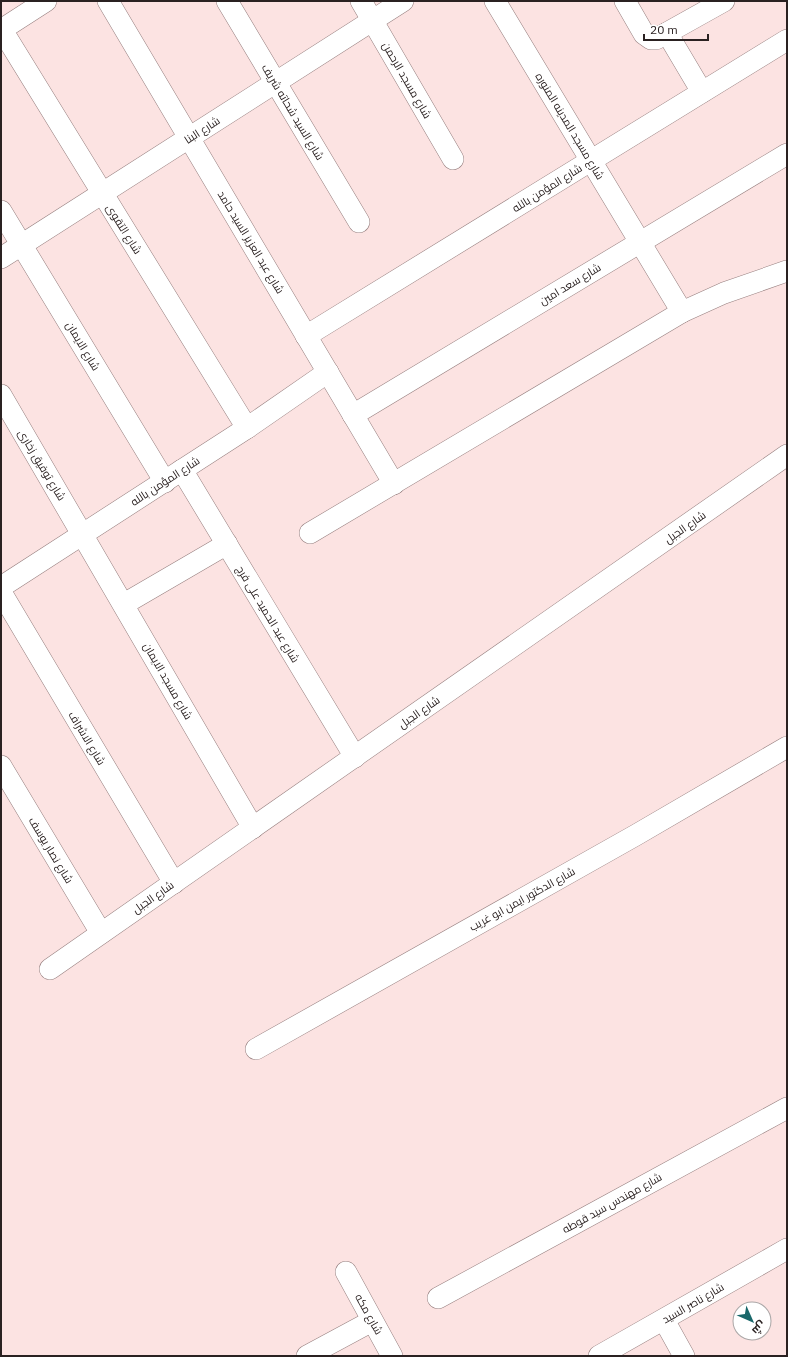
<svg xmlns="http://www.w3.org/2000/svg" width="788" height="1357" font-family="'IBM Plex Sans',Cairo,sans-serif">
	<rect width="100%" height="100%" fill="#fce3e2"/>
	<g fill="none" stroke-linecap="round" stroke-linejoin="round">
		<defs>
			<g id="minor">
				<path d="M108 1 394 484"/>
				<path d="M227 1 359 222"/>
				<path d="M361 1 453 159"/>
				<path d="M495 1 682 312"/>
				<path d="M625 1 644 34 651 39H656L724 1"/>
				<path d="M1 30 46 1"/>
				<path d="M2 30 247 428"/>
				<path d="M667 33 702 92"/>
				<path d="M1 211 165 482"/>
				<path d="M1 258 403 1"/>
				<path d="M306 336 787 40"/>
				<path d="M1 395 253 828"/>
				<path d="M353 415 787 154"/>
				<path d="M182 470 355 757"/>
				<path d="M310 533 682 312 724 293 787 271"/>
				<path d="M1 587 247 428 328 372"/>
				<path d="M1 592 174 883"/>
				<path d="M124 604 227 544"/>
				<path d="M1 766 101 933"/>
				<path d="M50 969 787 455"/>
				<path d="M256 1049 636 835 787 747"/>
				<path d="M346 1272 392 1356"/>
				<path d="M438 1298 787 1108"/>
				<path d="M664 1320 684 1356"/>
				<path d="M307 1356 372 1321"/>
				<path d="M599 1356 787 1249"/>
			</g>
		</defs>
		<use href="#minor" stroke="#967f7f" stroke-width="22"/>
		<use href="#minor" stroke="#fff" stroke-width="21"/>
	</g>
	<g text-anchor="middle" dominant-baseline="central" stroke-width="3" stroke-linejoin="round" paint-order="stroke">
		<g font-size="11" fill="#2a2121" stroke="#fff">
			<text transform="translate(407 80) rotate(60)">شارع مسجد الرحمن</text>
			<text transform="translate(293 112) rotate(59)">شارع السيد شحاته شريف</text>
			<text transform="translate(570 126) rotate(59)">شارع مسجد المدينه المنوره</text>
			<text transform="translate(202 130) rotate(-33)">شارع البنا</text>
			<text transform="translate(547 188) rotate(-32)">شارع المؤمن بالله</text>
			<text transform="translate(124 229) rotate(58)">شارع التقوى</text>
			<text transform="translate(251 242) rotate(59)">شارع عبد العزيز السيد حامد</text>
			<text transform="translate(570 284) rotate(-31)">شارع سعد امين</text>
			<text transform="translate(83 346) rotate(59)">شارع الايمان</text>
			<text transform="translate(42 465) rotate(59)">شارع توفيق زخارى</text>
			<text transform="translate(165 481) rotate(-33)">شارع المؤمن بالله</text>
			<text transform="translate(685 527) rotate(-35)">شارع الجبل</text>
			<text transform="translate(268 614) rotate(59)">شارع عبد الحميد على فرج</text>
			<text transform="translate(168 681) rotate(60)">شارع مسجد الايمان</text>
			<text transform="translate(419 712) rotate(-35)">شارع الجبل</text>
			<text transform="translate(87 738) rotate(59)">شارع الاشراف</text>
			<text transform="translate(51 850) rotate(59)">شارع نصار يوسف</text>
			<text transform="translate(153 897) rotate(-35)">شارع الجبل</text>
			<text transform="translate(522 899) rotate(-29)">شارع الدكتور ايمن ابو غريب</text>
			<text transform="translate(612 1203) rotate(-29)">شارع مهندس سيد قوطه</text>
			<text transform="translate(693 1303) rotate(-30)">شارع ناصر السيد</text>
			<text transform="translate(369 1314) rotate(61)">شارع مكه</text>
		</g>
	</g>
	<rect width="788" height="1357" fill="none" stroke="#2a2121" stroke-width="4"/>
	<g transform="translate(752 1321) rotate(135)"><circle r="19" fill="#ffffff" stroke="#aaa6a6"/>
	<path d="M0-3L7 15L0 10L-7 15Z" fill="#19676a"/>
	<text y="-6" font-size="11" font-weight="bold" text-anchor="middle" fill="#2a2121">ش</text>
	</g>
	<path d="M644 34v6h64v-6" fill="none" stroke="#2a2121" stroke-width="2"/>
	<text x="650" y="34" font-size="12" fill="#2a2121" stroke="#ffffff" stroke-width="3" paint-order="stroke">20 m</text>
</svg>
